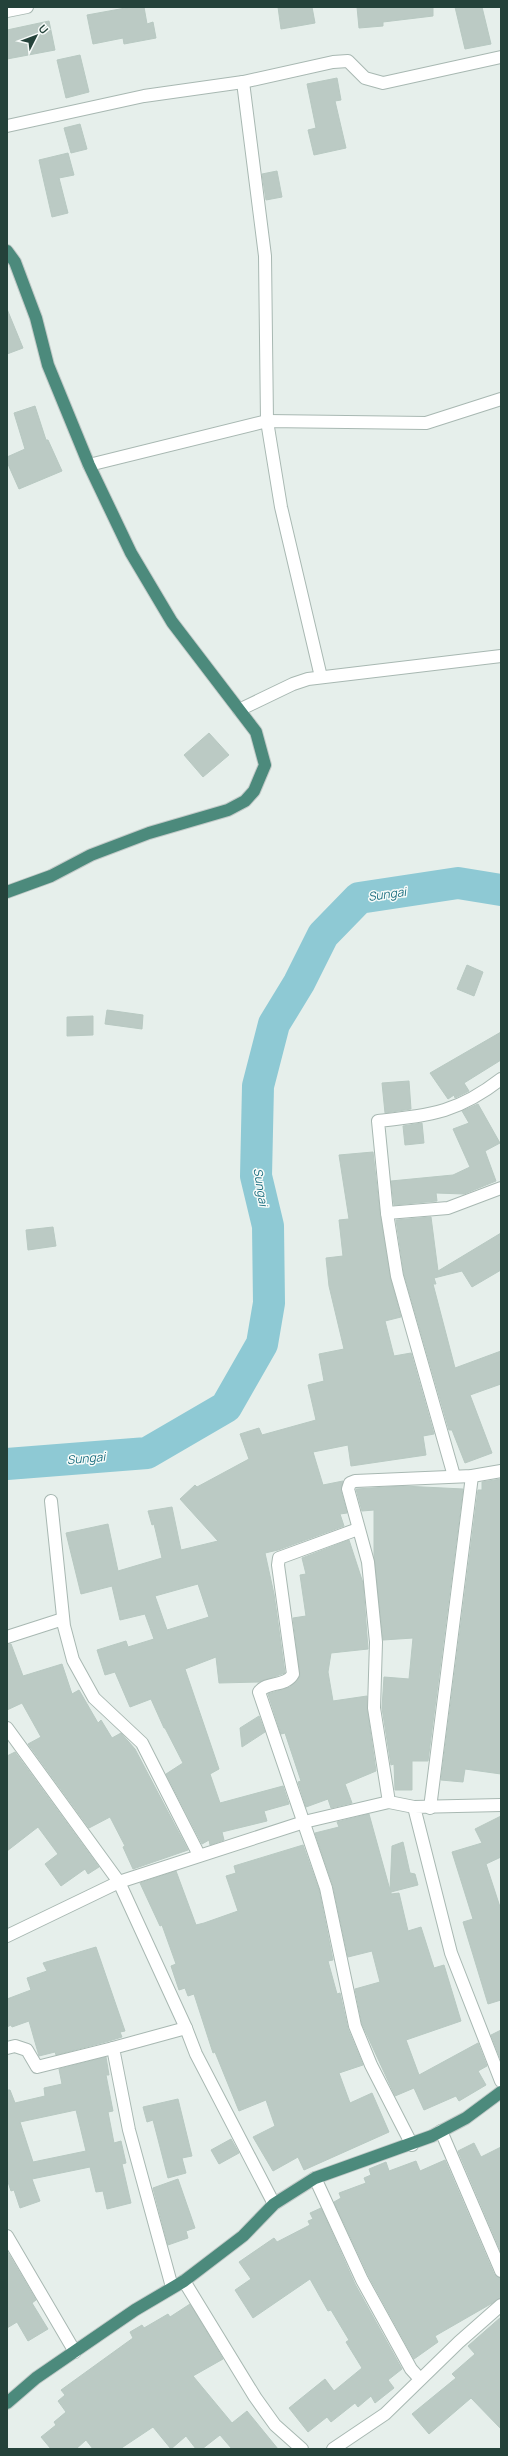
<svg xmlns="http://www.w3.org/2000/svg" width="508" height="2456" font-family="Manrope,sans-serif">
	<rect width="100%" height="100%" fill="#e6efeb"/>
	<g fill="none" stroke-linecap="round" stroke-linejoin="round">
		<path stroke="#8ec9d4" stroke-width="32" d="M7 1464 147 1453 226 1407 262 1344 269 1303 268 1226 256 1176 258 1086 274 1024 299 983 323 935 359 898 458 883 501 890"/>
	</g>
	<g fill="#bbcac4" stroke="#b8c9c2" fill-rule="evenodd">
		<path d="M131 7H144L147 24 153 22 156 38 124 44 123 38 93 44 87 15Z"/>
		<path d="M278 7H312L315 23 281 29Z"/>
		<path d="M357 7H433V16L383 22V26L359 28Z"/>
		<path d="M455 7H482L491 44 465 49Z"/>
		<path d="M49 21 55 50 7 59V30Z"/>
		<path d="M80 55 89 92 66 98 57 60Z"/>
		<path d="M337 78 341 100 335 101 346 148 314 155 308 130 316 128 307 84Z"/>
		<path d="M80 124 87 149 71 153 64 128Z"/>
		<path d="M68 153 74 175 59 178 68 213 52 217 39 160Z"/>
		<path d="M277 171 282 197 266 200 262 174Z"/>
		<path d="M7 309 23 348 7 354Z"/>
		<path d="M35 406 46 440H48L62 471 19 489 7 462V457L25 449 14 413Z"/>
		<path d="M209 733 229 755 203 777 184 755Z"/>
		<path d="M467 965 483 972 474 996 457 989Z"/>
		<path d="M107 1010 143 1015 142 1029 105 1024Z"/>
		<path d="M93 1016V1035L67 1036V1017Z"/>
		<path d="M501 1032V1060L464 1083 469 1091 455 1098 454 1095 448 1099 430 1073Z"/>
		<path d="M409 1081 411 1109 385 1113 382 1083Z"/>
		<path d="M478 1104 500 1143 485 1151 496 1181 464 1194 436 1193 437 1201 394 1205 391 1181 453 1175 470 1167 453 1129 469 1123 462 1111Z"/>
		<path d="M422 1123 424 1143 405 1145 403 1126Z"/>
		<path d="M373 1152 380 1214 390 1277 401 1317 385 1321 394 1356 411 1353 434 1434 423 1436 426 1455 351 1466 348 1445 313 1452 323 1485 343 1481 341 1491 347 1513 340 1514 344 1526 278 1550 265 1553 274 1594 285 1673 259 1682 219 1683 216 1657 185 1669 219 1769 210 1774 220 1803 283 1786 289 1804 264 1811 267 1821 222 1832 224 1840 210 1845 209 1840 202 1844 166 1774 183 1763 165 1728H164L151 1699 130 1707 115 1672 105 1675 97 1650 126 1641 128 1647 154 1639 145 1614 120 1620 112 1586 81 1594 66 1533 108 1524 118 1571 162 1558 154 1524 152 1525 148 1511 172 1507 181 1550 218 1541 180 1499 195 1485 197 1487 249 1459 240 1434 259 1428 262 1435 316 1420 308 1385 324 1381 319 1354 344 1349 329 1286 326 1258 343 1256 339 1220 349 1219 339 1155ZM198 1584 209 1617 167 1630 155 1596Z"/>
		<path d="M431 1217 438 1271 501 1233V1270L472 1287 462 1271 434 1278 436 1284H433L455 1368 501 1351V1384L470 1395 492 1453 465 1463 452 1430H449L404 1274 396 1220Z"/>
		<path d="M53 1227 56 1246 28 1250 26 1230Z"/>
		<path d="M501 1479V1774L465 1769 463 1782 441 1780 478 1490H482V1482Z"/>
		<path d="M403 1486 463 1489 428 1761H412V1790H395L394 1764 391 1765 382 1708 384 1677 409 1679 413 1638 383 1640 374 1556V1510L362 1511 356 1489Z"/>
		<path d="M349 1540 363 1583 368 1649 331 1653 328 1672 333 1701 367 1696V1709L376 1771 345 1784 352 1803 331 1808 328 1799 306 1807 298 1782 301 1781 285 1733 281 1734 268 1694 290 1687 300 1676 293 1618 306 1616 300 1575 306 1574 302 1558Z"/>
		<path d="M7 1644H11L23 1676 62 1664 72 1694 79 1690 98 1723 101 1720 112 1738 121 1733 135 1749 188 1850 133 1869 123 1847 125 1846 110 1817 89 1828 28 1744 41 1737 22 1703 7 1710Z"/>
		<path d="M259 1716 265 1732 242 1747 240 1728Z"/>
		<path d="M15 1752 99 1867 88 1874 85 1869 61 1886 45 1864 58 1854 38 1827 7 1851V1756Z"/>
		<path d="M369 1814 390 1890 392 1846 403 1842 410 1873 415 1874 418 1885 391 1892V1894L399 1893 408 1931 421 1927 434 1968 444 1965 461 2021 406 2040 419 2075 478 2043 487 2066 478 2071 486 2085 459 2101 456 2096 424 2110 414 2088 395 2096 362 2024 355 1989 380 1982 372 1951 348 1957 333 1886 315 1833 339 1827 337 1822Z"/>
		<path d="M501 1816V1857L486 1864 501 1910V2000L488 2004 463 1922 473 1919 452 1852 482 1843 475 1829Z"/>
		<path d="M303 1845 319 1890 333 1960 328 1961 337 1994 340 1993 348 2029 363 2065 339 2073 350 2103 372 2093 389 2132 304 2170 298 2157 273 2171 253 2137 275 2126 266 2100 239 2111 215 2052 213 2053 194 1994 188 1996 185 1988 179 1990 171 1966 176 1964 162 1925 160 1926 140 1883 176 1871 196 1925 204 1923 238 1911 226 1876 236 1873 234 1866Z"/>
		<path d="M96 1947 125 2031 120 2032 122 2037 109 2041 56 2055 55 2052 39 2056 29 2021 12 2027 11 2025 7 2027V1999L31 1990 27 1978 47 1971 43 1963Z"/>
		<path d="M501 2030V2058H500L491 2035Z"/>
		<path d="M106 2057 109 2075H106L113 2111 108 2112 114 2143 121 2141 126 2163 122 2164 131 2203 107 2209 103 2191 96 2192 90 2167 32 2179 40 2201 20 2208 14 2190 11 2191 7 2179V2090H10L15 2103 45 2096 44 2088 62 2084 59 2069ZM76 2110 86 2151 33 2162 20 2122Z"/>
		<path d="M178 2099 192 2156 182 2158 186 2173 168 2178 153 2120 147 2122 143 2107Z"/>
		<path d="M231 2139 239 2153 219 2164 211 2150Z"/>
		<path d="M474 2143 481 2157 501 2147V2252L458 2151Z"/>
		<path d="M445 2160 494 2274 501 2278V2298L435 2336 438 2342 414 2359 369 2277 334 2202 341 2198 339 2193 366 2183 364 2178 371 2175 369 2169 386 2162 389 2171 416 2161 420 2171Z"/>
		<path d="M178 2179 195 2228 186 2231 188 2238 168 2245 153 2188Z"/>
		<path d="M321 2208 355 2284 402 2369 388 2380 394 2388 375 2403 371 2396 358 2407 355 2403 331 2422 327 2417 308 2432 289 2408 325 2379 334 2391 362 2368 346 2342 349 2340 331 2310 328 2311 310 2279 253 2318 235 2290 251 2279 239 2262 274 2238 277 2242 310 2225 308 2221 313 2219 310 2213Z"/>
		<path d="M7 2251 36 2300 32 2303 48 2329 28 2341 17 2322 7 2328Z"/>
		<path d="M190 2304 223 2359 193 2376 232 2423 247 2411 278 2449H232L220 2435 202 2449H196L186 2436 171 2449 153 2427 120 2449H93L86 2440 76 2449H51L41 2437 56 2425 54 2422 66 2412 58 2401 65 2395 61 2390 133 2338 130 2332 142 2325 144 2328 168 2314 170 2317Z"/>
		<path d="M501 2317V2429L471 2398 429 2434 412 2414 456 2378 452 2374 475 2354 468 2346Z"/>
	</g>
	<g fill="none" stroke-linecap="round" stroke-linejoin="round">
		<defs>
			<g id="minor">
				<path d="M7 11 27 7"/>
				<path d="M243 82 265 256 267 421 281 507 321 677"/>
				<path d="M7 126 144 96 243 82 333 62 348 61 365 78 383 83 501 57"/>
				<path d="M89 465 267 421 426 423 501 399"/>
				<path d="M239 710 293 684 308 679 501 656"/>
				<path d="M387 1213 448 1208 501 1188"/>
				<path d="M454 1476 397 1276 387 1213 378 1121C431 1115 457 1113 501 1079"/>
				<path d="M51 1501 64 1626 73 1660 94 1698 142 1743 199 1855"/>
				<path d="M358 1529 279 1558 278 1565 293 1674C286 1687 267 1681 259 1692L326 1888 355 2026 371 2065 412 2145"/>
				<path d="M7 1637 63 1619"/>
				<path d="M7 1728 119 1882 304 1822 389 1802"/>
				<path d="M501 1805 414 1807 451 1953 501 2081"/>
				<path d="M414 1807 389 1802 374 1708 376 1642 368 1562 348 1489 350 1483 355 1481 472 1476 501 1471"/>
				<path d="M430 1808 472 1476"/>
				<path d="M7 1936 119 1882 186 2028"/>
				<path d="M7 2048 15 2046 27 2050 37 2067 113 2048"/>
				<path d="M441 2131 501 2271"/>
				<path d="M315 2178 362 2280 411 2369 420 2379"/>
				<path d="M7 2236 75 2352"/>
				<path d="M184 2281 255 2397 275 2425 302 2449"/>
				<path d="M172 2287 129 2130 113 2048 186 2028 196 2054 274 2204"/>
				<path d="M333 2449 385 2414 459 2342 501 2305"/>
			</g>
			<g id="trunk">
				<path d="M7 251 15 262 36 318 48 365 89 465 131 553 172 622 256 732 265 765 254 791 245 801 228 810 149 833 91 855 51 876 7 892"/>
				<path d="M7 2403 36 2378 135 2310 184 2281 243 2236 274 2204 315 2178 432 2136 466 2118 501 2092"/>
			</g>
		</defs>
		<use href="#minor" stroke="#a8b8b2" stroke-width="14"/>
		<use href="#trunk" stroke="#c2cac8" stroke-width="14"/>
		<use href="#minor" stroke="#fff" stroke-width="12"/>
		<use href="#trunk" stroke="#4c8a7c" stroke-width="12"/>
	</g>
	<g text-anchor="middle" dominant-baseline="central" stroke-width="3" stroke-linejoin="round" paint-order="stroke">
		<g font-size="12" font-style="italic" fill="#1c6f80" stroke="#f7fbf9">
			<text transform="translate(387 894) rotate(-8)">Sungai</text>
			<text transform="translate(261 1187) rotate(81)">Sungai</text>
			<text transform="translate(86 1458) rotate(-5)">Sungai</text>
		</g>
	</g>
	<rect width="508" height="2456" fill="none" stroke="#24423a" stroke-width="16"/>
	<g transform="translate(36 36) rotate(48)" stroke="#f7fbf9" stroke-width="3" paint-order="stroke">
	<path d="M0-3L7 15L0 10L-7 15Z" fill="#24423a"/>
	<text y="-6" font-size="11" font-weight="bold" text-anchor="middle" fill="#24423a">U</text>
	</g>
</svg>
